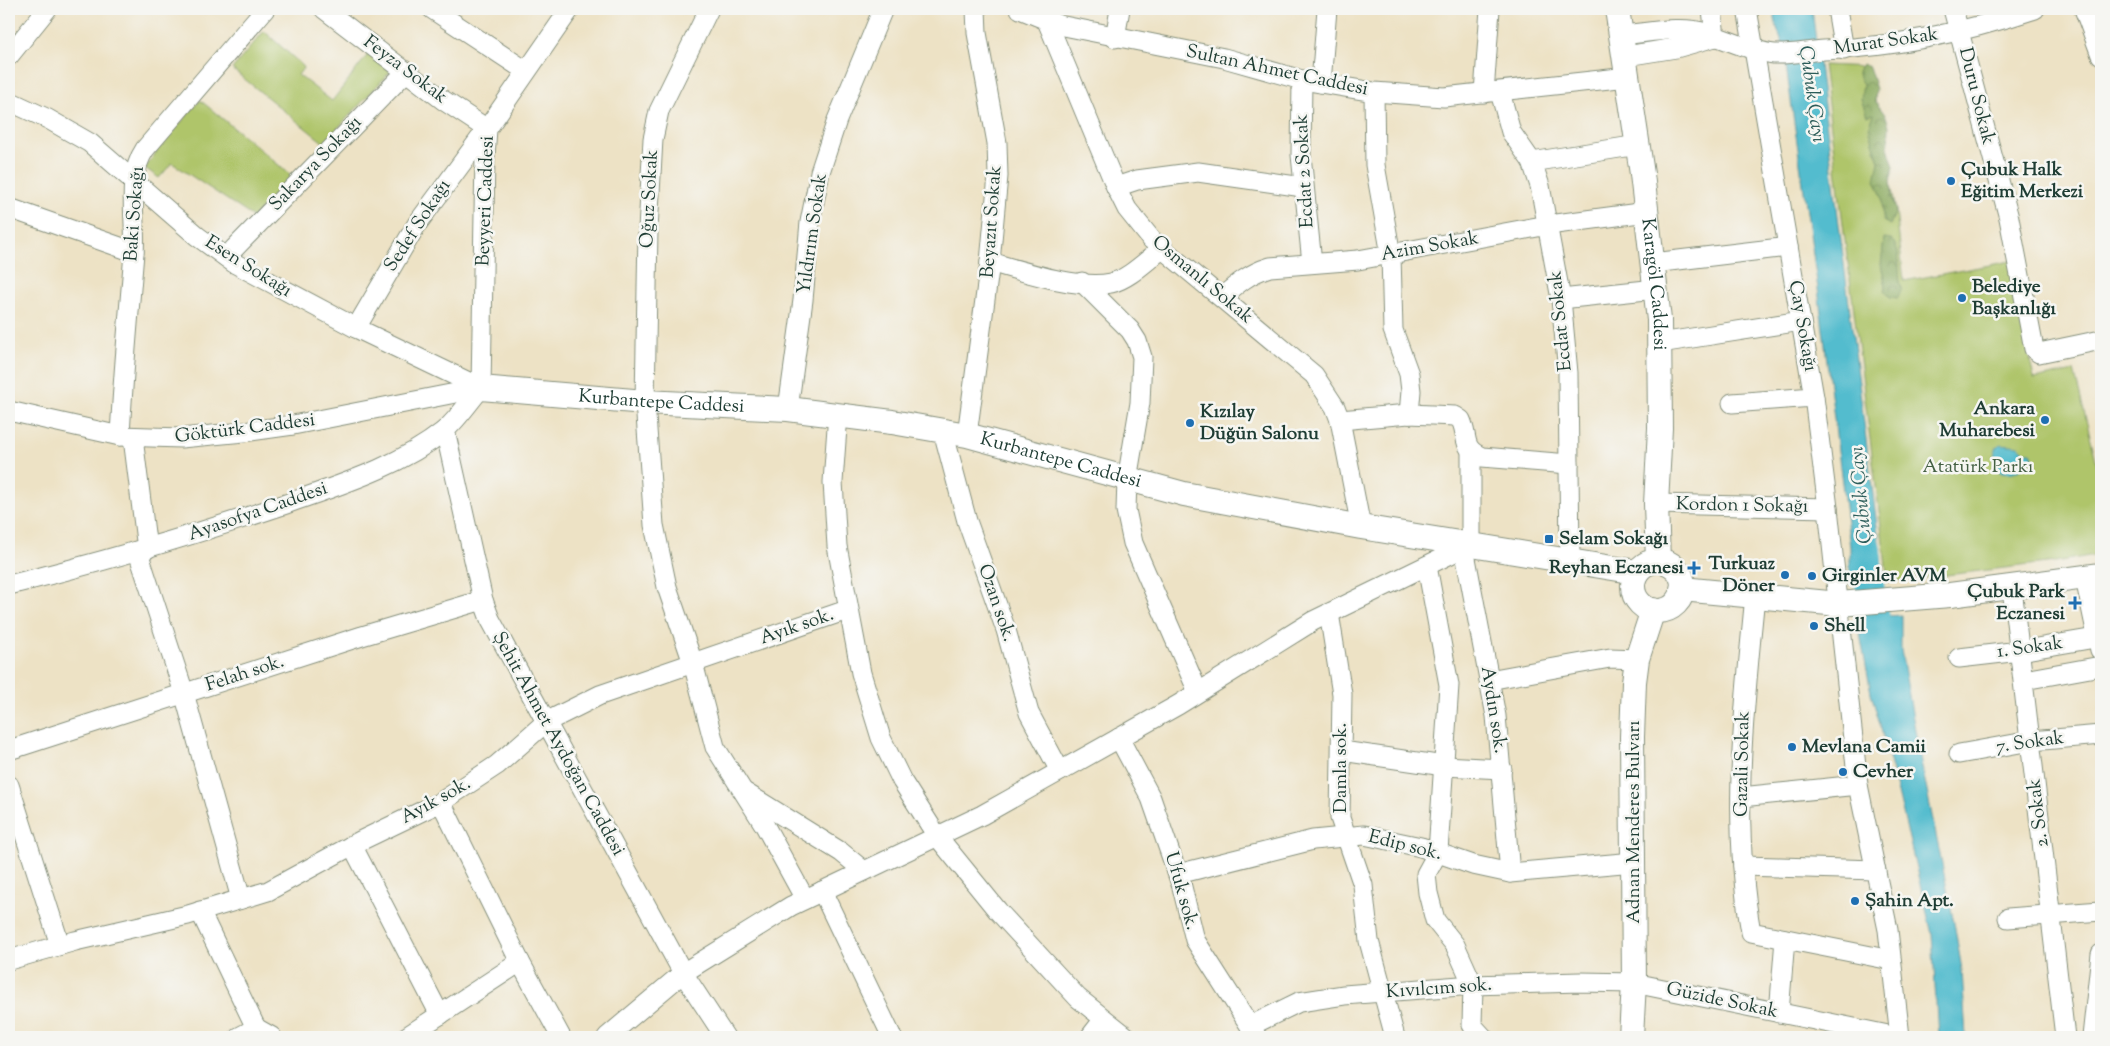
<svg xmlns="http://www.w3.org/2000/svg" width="2110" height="1046" font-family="'Sorts Mill Goudy',serif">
	<defs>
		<pattern id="forest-crowns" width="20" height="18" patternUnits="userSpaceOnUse" patternTransform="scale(1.25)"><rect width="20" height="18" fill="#8baa5e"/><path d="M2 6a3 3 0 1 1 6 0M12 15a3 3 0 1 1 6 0" fill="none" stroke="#718c4e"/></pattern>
	</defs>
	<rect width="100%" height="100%" fill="#f6f6f2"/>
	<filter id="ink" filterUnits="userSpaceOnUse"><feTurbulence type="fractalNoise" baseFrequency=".02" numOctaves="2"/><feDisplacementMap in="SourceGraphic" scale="10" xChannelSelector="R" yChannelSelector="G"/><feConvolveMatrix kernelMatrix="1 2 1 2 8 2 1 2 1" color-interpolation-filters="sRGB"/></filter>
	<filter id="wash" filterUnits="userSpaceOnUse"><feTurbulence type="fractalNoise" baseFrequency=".0096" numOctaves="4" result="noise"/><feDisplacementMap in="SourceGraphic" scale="20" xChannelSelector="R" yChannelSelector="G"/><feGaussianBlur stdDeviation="1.12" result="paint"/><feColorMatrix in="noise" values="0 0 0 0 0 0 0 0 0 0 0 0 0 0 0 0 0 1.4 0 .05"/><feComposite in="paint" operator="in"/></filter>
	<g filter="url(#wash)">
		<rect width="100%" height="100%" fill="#ede2c5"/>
		<g fill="#afc56a" stroke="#67814f">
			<path d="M264 31 304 67 298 75 332 101 369 53 391 71 324 143 232 69Z"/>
			<path d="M1823 65 1869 67 1896 211 1904 281 2011 261 2034 379 2074 371 2101 480V554L2055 562 1888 582Z"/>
			<path d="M200 100 292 176 253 217 172 163 159 178 145 168 159 148Z"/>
		</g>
		<g fill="url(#forest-crowns)" stroke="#557449">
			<path d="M1862 64 1869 67 1876 89 1875 101 1886 116 1889 126 1888 147 1894 167 1891 177 1892 198 1896 211 1890 225 1883 221 1882 197 1875 180 1879 162 1869 128 1874 114 1867 116 1861 99 1863 84C1857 76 1856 72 1862 64Z"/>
			<path d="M1884 238C1906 239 1895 274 1902 288L1898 298 1890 297 1885 291 1886 286 1881 265Z"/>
		</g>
		<g fill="#52bcce" stroke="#387c81">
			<path d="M1773 9H1812L1884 582 1850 585V547L1818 289 1783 45 1777 28Z"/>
			<path d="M2001 444 2019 446 2025 452H2031L2033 458C2022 469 2014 476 1999 471 1992 464 1993 455 1997 447Z"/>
			<path d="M1901 615V650L1918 747 1955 928 1962 970 1966 1037H1938L1932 934 1893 772 1871 693 1857 618Z"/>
		</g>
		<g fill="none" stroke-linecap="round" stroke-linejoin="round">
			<path stroke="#52bcce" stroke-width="29" d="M1866 547 1870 588 1882 656"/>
		</g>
	</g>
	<g filter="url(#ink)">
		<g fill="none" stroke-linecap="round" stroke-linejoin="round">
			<defs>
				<g id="minor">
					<path d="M324 9 443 100 487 129 417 224 356 328"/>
					<path d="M432 9 526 71"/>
					<path d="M709 9 659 111 653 139 648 230 645 402 654 525 667 587 693 663 715 747 765 826 805 899"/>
					<path d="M1020 9 1059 25 1224 58 1302 80 1374 92 1444 97 1628 77"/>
					<path d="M1712 9 1715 37"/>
					<path d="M1747 9 1814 397 1828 508 1858 785 1888 930 1900 1037"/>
					<path d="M1837 9 1844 50"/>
					<path d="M1953 9 2009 218 2034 349 2039 353 2101 340"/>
					<path d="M2084 9 2101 55"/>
					<path d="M1047 21 1116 187 1127 209 1152 240 1314 375 1335 407 1340 420 1361 527"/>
					<path d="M1622 35C1648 33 1680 25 1706 33 1729 40 1750 51 1774 54 1790 55 1808 51 1824 50 1896 47 1966 32 2035 9"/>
					<path d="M1115 38 1120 9"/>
					<path d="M9 56 47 9"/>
					<path d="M1626 56 1676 48 1715 37"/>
					<path d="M1302 80 1301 155 1312 263"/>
					<path d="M1321 83 1327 9"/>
					<path d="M1374 92 1375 165 1391 255 1393 330 1409 374 1411 391 1409 414"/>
					<path d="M1500 92 1511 132 1532 162 1540 186 1561 299 1568 373 1570 560"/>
					<path d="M1484 93 1490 9"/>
					<path d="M9 101 48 119 90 143 197 236 234 263 356 328 481 388"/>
					<path d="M1532 162 1638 145"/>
					<path d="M1116 187 1137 180 1198 172 1303 187"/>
					<path d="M9 208 134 252"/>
					<path d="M226 257 406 72"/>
					<path d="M990 262C1022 271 1079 290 1111 283 1129 279 1147 260 1162 249"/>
					<path d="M1653 263 1788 247"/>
					<path d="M1082 282 1130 330 1137 341 1142 357 1140 403 1127 480 1126 510 1133 543 1198 692"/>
					<path d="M1222 297C1237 284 1250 273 1270 267L1358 260 1548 225 1647 212"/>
					<path d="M1561 299 1656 289"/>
					<path d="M1660 343 1801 321"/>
					<path d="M481 388 485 156 487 129 570 9"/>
					<path d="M1732 403 1814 397"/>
					<path d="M788 409 803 300 810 222 820 172 837 120 883 9"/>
					<path d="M9 411 120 436 181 438 244 432 293 425 481 388"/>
					<path d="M838 414 833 482 837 546 861 673 881 738 902 781 937 836 998 911 1078 998 1127 1037"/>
					<path d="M1340 420 1409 414 1455 416 1461 420C1469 438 1461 448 1482 457L1569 464"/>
					<path d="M445 430 483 600 490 619 683 973 725 1037"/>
					<path d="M943 431 967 521 1006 630 1029 713 1060 771"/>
					<path d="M967 435 990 262 998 176 997 143 977 33 976 9"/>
					<path d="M120 436C123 375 129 314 134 253 137 219 125 179 145 149L265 9"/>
					<path d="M133 438 147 549"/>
					<path d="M1656 504 1828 508"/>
					<path d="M1464 548 1496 716 1510 873"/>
					<path d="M138 552 184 693 241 899"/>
					<path d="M1427 566 1449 685 1438 852 1426 874 1428 893 1435 920 1455 945 1473 985 1472 1025 1483 1037"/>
					<path d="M2085 578 2100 650"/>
					<path d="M9 585C103 562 194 535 286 504 339 485 399 467 444 431 458 419 469 402 481 388"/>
					<path d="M2012 588 2065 1037"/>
					<path d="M1755 596C1744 707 1731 821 1751 932L1891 960"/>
					<path d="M1329 613 1342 694 1340 818 1363 885 1369 941 1395 1037"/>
					<path d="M1959 658 2020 651 2101 637"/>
					<path d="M1489 680 1610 658 1637 659"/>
					<path d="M2024 680 2101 666"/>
					<path d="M1119 738 1151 798 1182 887 1195 940 1257 1037"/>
					<path d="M9 750 362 636 483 600"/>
					<path d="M1342 751 1444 766 1502 769"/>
					<path d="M1959 754 2031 741 2101 735"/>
					<path d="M9 785 60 945"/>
					<path d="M746 793 841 852 864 871"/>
					<path d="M1741 797 1858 785"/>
					<path d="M441 802 520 962"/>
					<path d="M352 845 440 1015"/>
					<path d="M1743 866 1876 870"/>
					<path d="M1178 874 1313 840 1364 835 1421 847 1473 865 1510 873 1634 862"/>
					<path d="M822 891 892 1037"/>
					<path d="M200 911 256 1028"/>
					<path d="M2008 918 2101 911"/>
					<path d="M9 960 75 941 188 915 268 891 360 841 441 802 497 765 546 722 600 695 847 610"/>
					<path d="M1779 1013 1785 939"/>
					<path d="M1250 1026 1299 1002 1344 995 1473 985 1580 982 1634 983 1898 1037"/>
					<path d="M239 1037 256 1028 272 1037"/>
					<path d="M406 1037 520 962 561 1037"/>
					<path d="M607 1037 683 973 791 906 982 815 1178 705 1313 621 1471 544V453"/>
					<path d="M1090 1037 1104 1019"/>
					<path d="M2092 1037 2101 954"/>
				</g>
				<g id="major">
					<path id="s1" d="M1617 9 1642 174 1659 320 1660 428 1656 504 1658 561"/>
					<path id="s2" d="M481 388 645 402 788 409 892 422 967 435 1184 494 1361 527 1637 572"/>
					<circle cx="1658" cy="586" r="25"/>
					<path d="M1682 589 1839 604 1950 595 2101 575"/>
					<path d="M1631 1037 1634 983 1632 737 1634 682 1637 659 1653 610"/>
				</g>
			</defs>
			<use href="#minor" stroke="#86907c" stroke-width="21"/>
			<use href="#major" stroke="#86907c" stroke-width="26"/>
			<use href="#minor" stroke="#fff" stroke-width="19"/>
			<use href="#major" stroke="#fff" stroke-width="24"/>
		</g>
	</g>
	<g fill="#1f6fb2" stroke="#f6f6f2" stroke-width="2">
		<circle cx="1951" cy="181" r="5"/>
		<circle cx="1962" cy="298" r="5"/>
		<circle cx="2045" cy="420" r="5"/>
		<circle cx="1190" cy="423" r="5"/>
		<rect x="1544" y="534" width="10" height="10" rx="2.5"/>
		<path d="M1691.5 560.5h5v5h5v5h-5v5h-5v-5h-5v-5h5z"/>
		<circle cx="1785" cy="575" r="5"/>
		<circle cx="1812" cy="576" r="5"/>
		<path d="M2072.5 595.5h5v5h5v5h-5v5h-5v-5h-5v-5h5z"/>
		<circle cx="1814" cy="626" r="5"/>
		<circle cx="1792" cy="747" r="5"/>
		<circle cx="1843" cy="772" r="5"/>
		<circle cx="1855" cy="901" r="5"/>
	</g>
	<g text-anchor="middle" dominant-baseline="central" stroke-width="5" stroke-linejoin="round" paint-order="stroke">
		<g font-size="19" fill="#1f3d34" stroke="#f6f6f2">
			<text transform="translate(1886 42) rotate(-8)">Murat Sokak</text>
			<text transform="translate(405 70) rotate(37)">Feyza Sokak</text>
			<text transform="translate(1277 71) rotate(12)">Sultan Ahmet Caddesi</text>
			<text transform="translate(1976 96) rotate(76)">Duru Sokak</text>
			<text transform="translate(316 164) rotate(-46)">Sakarya Sokağı</text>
			<text transform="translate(1305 171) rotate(-93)">Ecdat 2 Sokak</text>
			<text transform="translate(650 199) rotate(-87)">Oğuz Sokak</text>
			<text transform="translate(486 201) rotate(-88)">Beyyeri Caddesi</text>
			<text transform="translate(135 214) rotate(-86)">Baki Sokağı</text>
			<text transform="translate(992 222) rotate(-86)">Beyazıt Sokak</text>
			<text transform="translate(418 226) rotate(-57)">Sedef Sokağı</text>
			<text transform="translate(813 234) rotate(-82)">Yıldırım Sokak</text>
			<text transform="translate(1430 247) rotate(-10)">Azim Sokak</text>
			<text transform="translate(248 267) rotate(32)">Esen Sokağı</text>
			<text transform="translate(1202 280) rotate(40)">Osmanlı Sokak</text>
			<text stroke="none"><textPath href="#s1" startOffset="278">Karagöl Caddesi</textPath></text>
			<text transform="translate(1561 321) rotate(-96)">Ecdat Sokak</text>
			<text transform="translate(1802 326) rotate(80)">Çay Sokağı</text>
			<text stroke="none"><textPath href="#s2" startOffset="181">Kurbantepe Caddesi</textPath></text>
			<text transform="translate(245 429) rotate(-7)">Göktürk Caddesi</text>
			<text stroke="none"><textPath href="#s2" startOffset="586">Kurbantepe Caddesi</textPath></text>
			<text transform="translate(1742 506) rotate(1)">Kordon 1 Sokağı</text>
			<text transform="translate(258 512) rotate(-19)">Ayasofya Caddesi</text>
			<text transform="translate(996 603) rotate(71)">Ozan sok.</text>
			<text transform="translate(797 627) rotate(-19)">Ayık sok.</text>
			<text transform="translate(2030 648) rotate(-8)">1. Sokak</text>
			<text transform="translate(245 674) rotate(-18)">Felah sok.</text>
			<text transform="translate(1493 710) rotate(81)">Aydın sok.</text>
			<text transform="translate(2030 743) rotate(-8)">7. Sokak</text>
			<text transform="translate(558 744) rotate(61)">Şehit Ahmet Aydoğan Caddesi</text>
			<text transform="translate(1743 764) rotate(-89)">Gazali Sokak</text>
			<text transform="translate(1341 768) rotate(-90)">Damla sok.</text>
			<text transform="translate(436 801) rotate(-29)">Ayık sok.</text>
			<text transform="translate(2039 813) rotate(-97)">2. Sokak</text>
			<text transform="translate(1634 822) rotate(-90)">Adnan Menderes Bulvarı</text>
			<text transform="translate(1405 846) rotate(14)">Edip sok.</text>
			<text transform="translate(1181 891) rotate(74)">Ufuk sok.</text>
			<text transform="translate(1439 989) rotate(-4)">Kıvılcım sok.</text>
			<text transform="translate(1722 1001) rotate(12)">Güzide Sokak</text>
		</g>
		<g font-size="19" font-weight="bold" fill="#1f3d34" stroke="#f6f6f2" text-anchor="start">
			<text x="1961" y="170">Çubuk Halk<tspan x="1961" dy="22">Eğitim Merkezi</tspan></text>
			<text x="1972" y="287">Belediye<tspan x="1972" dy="22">Başkanlığı</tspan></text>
			<text x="2035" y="409" text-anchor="end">Ankara<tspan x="2035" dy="22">Muharebesi</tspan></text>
			<text x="1200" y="412">Kızılay<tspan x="1200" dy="22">Düğün Salonu</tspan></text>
			<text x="1559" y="539">Selam Sokağı</text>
			<text x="1775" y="564" text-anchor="end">Turkuaz<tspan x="1775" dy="22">Döner</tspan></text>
			<text x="1684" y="568" text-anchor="end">Reyhan Eczanesi</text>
			<text x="1822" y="576">Girginler AVM</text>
			<text x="2065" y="592" text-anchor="end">Çubuk Park<tspan x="2065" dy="22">Eczanesi</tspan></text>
			<text x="1824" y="626">Shell</text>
			<text x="1802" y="747">Mevlana Camii</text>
			<text x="1853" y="772">Cevher</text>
			<text x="1865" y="901">Şahin Apt.</text>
		</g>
		<g font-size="19" fill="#435f42" stroke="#f6f6f2">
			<text x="1978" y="467">Atatürk Parkı</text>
		</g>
		<g font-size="20" font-style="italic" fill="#2c5d5a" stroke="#f6f6f2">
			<text transform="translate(1811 94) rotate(82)">Çubuk Çayı</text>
			<text transform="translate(1862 495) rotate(-95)">Çubuk Çayı</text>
		</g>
	</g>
	<rect width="2110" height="1046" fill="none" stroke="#f6f6f2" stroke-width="30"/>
</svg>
